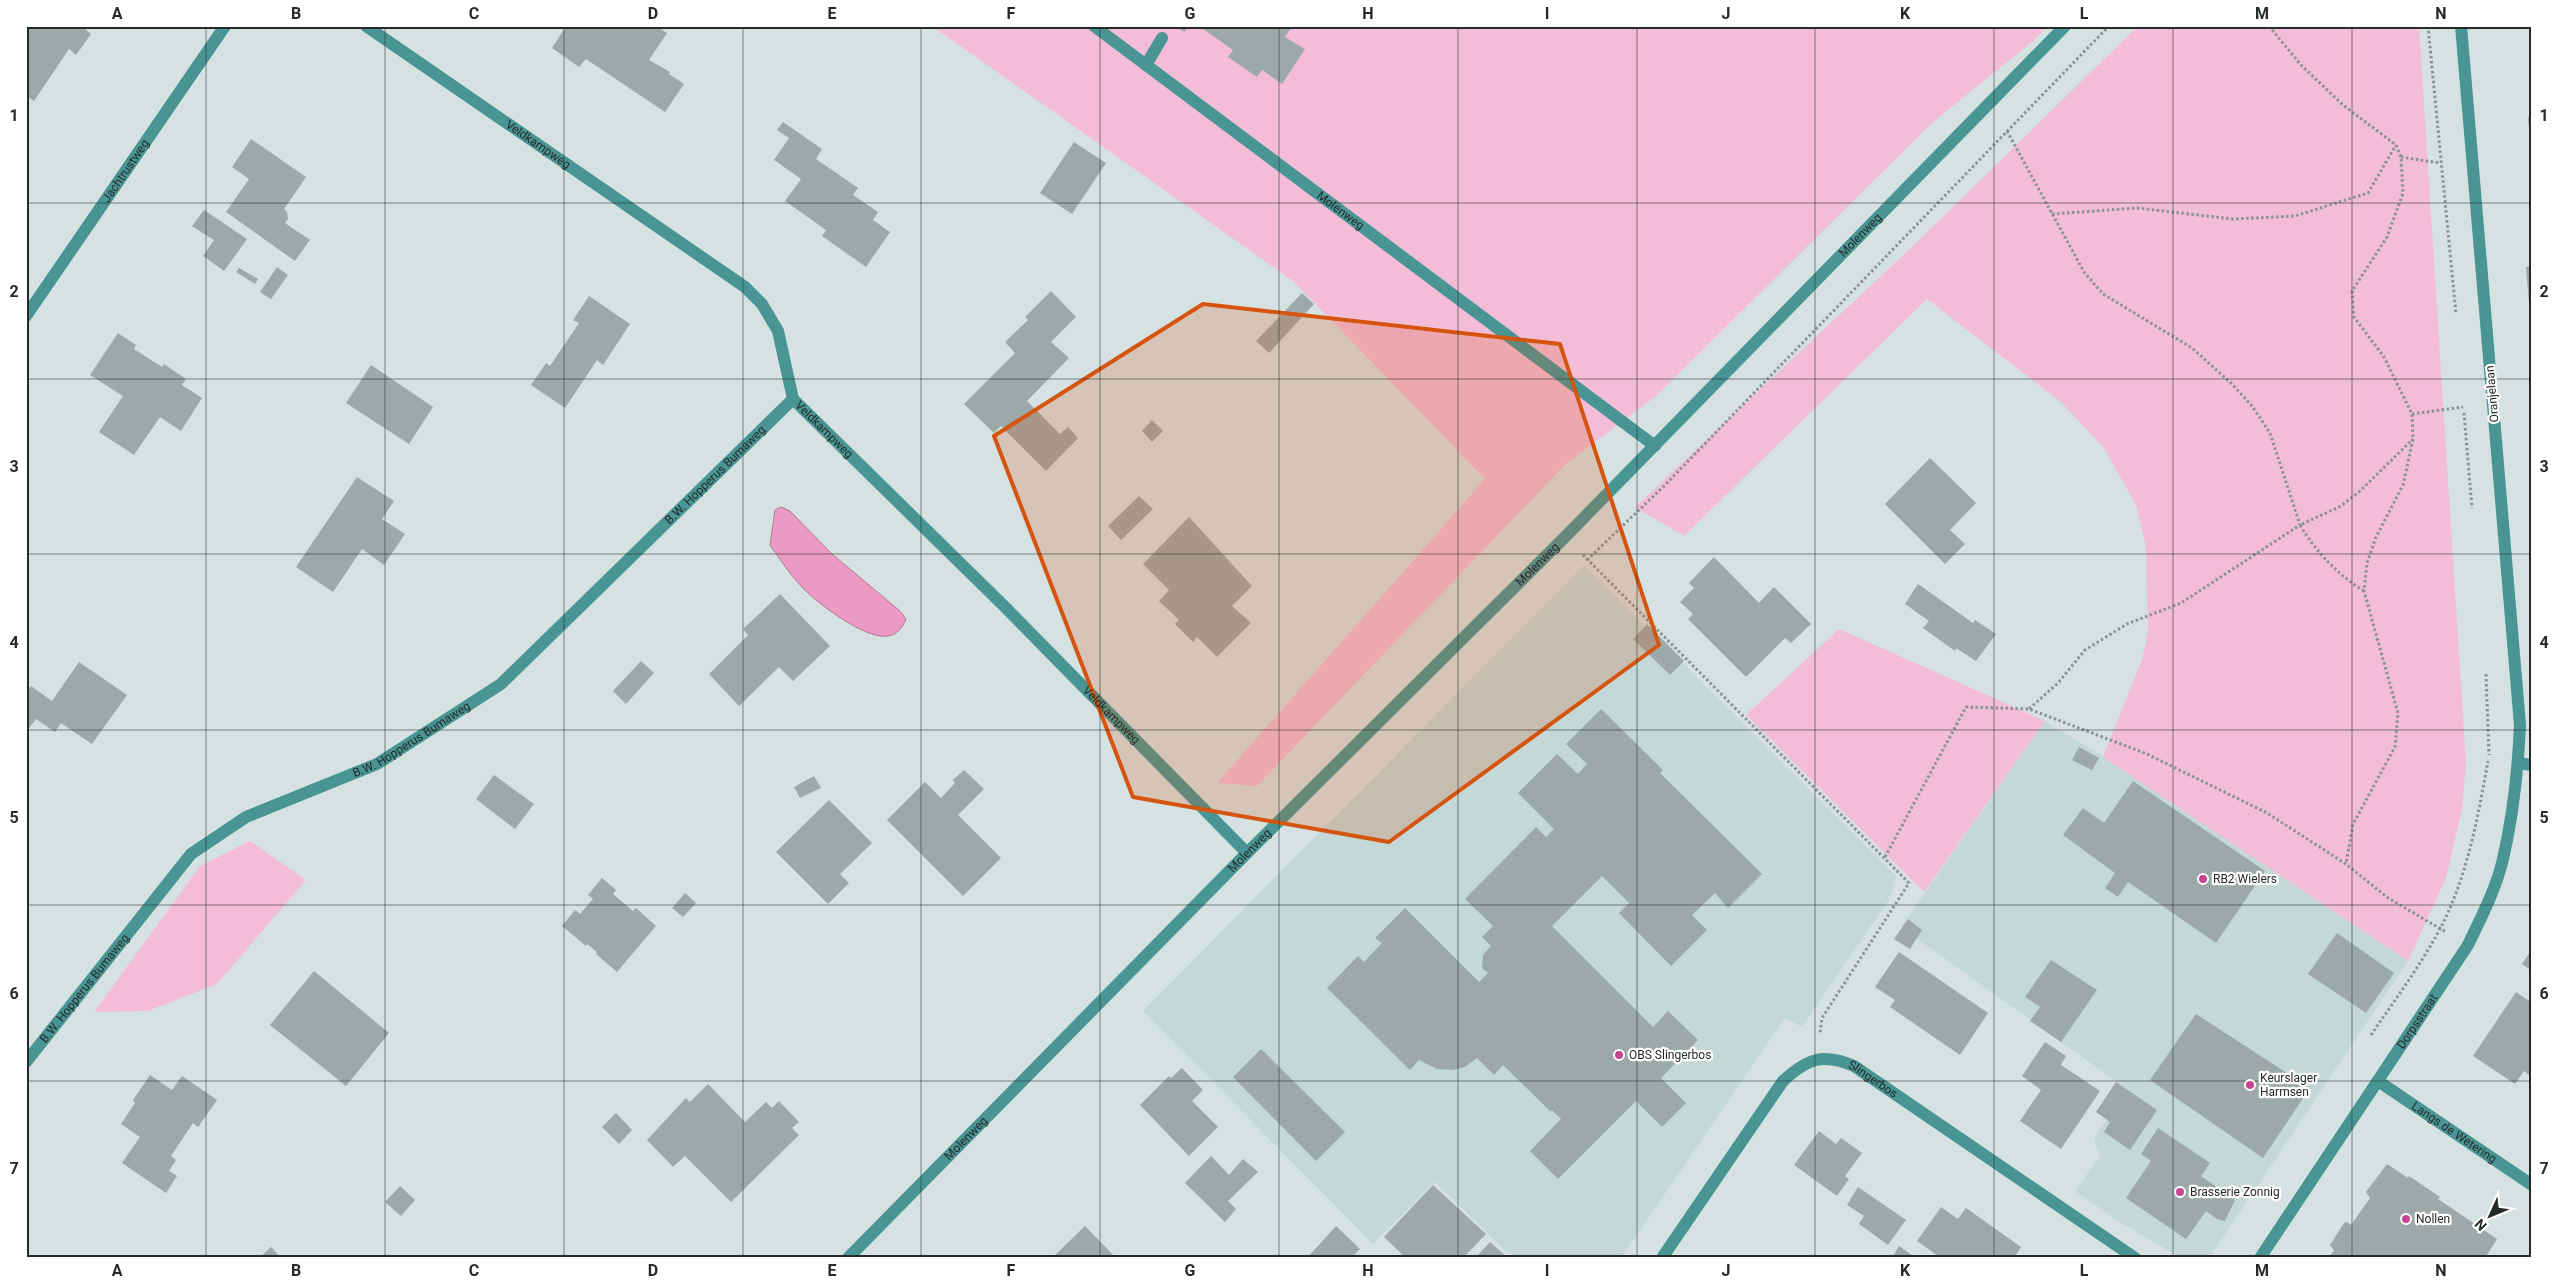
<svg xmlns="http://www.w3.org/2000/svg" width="2558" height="1284" font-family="Roboto,sans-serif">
	<rect width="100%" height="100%" fill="#d6e2e2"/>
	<g fill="#c3d8d7">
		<path d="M1584 565 1896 876 1890 898 1802 1027 1785 1018 1621 1258H1513L1435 1182 1373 1244 1143 1011Z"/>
		<path d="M2045 721 2104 757 2408 961 2209 1258H2181L2118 1221 2075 1191 2100 1156 2094 1138 2128 1090 1901 927Z"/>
	</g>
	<g fill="#f3bdd7">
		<path d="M932 26H2047L2034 40 1932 123 1656 396 1566 464 1257 786 1217 783 1485 479 1293 281Z"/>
		<path d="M2138 26H2419L2466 763 2462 809 2446 878 2408 961 2103 757 2142 660 2148 632 2146 547 2137 507 2104 448 2061 402 1927 299 1684 536 1635 507 1917 242Z"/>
		<path d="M1839 629 2045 721 1924 892 1746 715Z"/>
		<path d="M250 841 306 880 217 984 148 1011 94 1012 200 866Z"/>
	</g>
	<path fill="#ec9ac3" stroke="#b17995" d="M781 507 790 511 832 554 900 611 906 619C902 628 897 635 888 636 867 640 823 607 808 593 793 579 782 562 770 545L775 510Z"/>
	<g fill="#9da8a8">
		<path d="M26 26H86L85 29 91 34 76 55 69 49 34 101 26 96Z"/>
		<path d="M566 26H656L667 33 649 60 670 72 669 74 684 84 665 112 586 59 579 67 552 48Z"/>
		<path d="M1176 26H1189L1184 32Z"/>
		<path d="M1199 26H1286L1290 29 1285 37 1305 49 1282 84 1262 70 1257 77 1228 57 1233 50Z"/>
		<path d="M2528 117H2532V141H2530Z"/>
		<path d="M783 122 822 149 816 159 858 188 853 195 878 212 873 220 890 232 866 267 822 236 826 230 785 201 801 179 774 160 789 138 777 130Z"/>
		<path d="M251 139 306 177 284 209 287 212 288 219 285 223 310 240 295 261 226 212 249 179 232 167Z"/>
		<path d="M1074 142 1106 163 1072 214 1040 193Z"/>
		<path d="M204 210 247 239 224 271 203 256 214 240 192 226Z"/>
		<path d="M2532 266V316H2530L2526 267Z"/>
		<path d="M277 267 288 275 271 299 260 292Z"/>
		<path d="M239 268 258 279 255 284 236 272Z"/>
		<path d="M1051 291 1076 317 1051 342 1069 358 1027 401 1060 434 1068 427 1078 438 1046 471 1001 426 994 433 964 404 1015 353 1005 342 1028 320 1025 317Z"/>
		<path d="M1302 293 1314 304 1269 353 1256 341Z"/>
		<path d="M589 296 630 324 603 365 597 360 565 408 531 385 546 363 550 366 579 323 573 320Z"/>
		<path d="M118 333 136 345 134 349 162 367 164 364 186 379 182 385 202 398 181 431 160 417 134 455 99 432 123 396 90 375Z"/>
		<path d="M371 365 433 407 409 444 346 403Z"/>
		<path d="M1152 420 1163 431 1152 442 1142 431Z"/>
		<path d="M1930 458 1976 503 1950 530 1965 544 1945 564 1885 504Z"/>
		<path d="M357 477 394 501 382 519 405 534 384 565 362 549 333 592 296 567Z"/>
		<path d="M1139 496 1153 509 1121 540 1108 526Z"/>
		<path d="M1189 517 1252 586 1232 606 1251 623 1217 657 1197 637 1193 642 1175 624 1179 620 1159 601 1169 590 1143 564Z"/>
		<path d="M1714 557 1759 603 1774 587 1811 624 1791 643 1785 638 1746 677 1688 619 1693 614 1680 602 1694 588 1689 583Z"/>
		<path d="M1918 584 1973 623 1975 620 1996 634 1976 661 1956 648 1955 651 1923 628 1929 621 1905 604Z"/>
		<path d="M780 594 830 646 793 681 779 667 739 706 709 674 748 635 743 629Z"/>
		<path d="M1647 624 1684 661 1670 675 1633 639Z"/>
		<path d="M641 661 654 673 626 704 613 691Z"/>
		<path d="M79 662 127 695 92 744 61 723 55 732 36 719 26 732V693L31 686 52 701Z"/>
		<path d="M1601 709 1663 770 1660 773 1762 874 1728 908 1715 893 1692 915 1707 930 1671 966 1619 913 1629 903 1602 876 1552 926 1653 1027 1668 1011 1698 1040 1661 1078 1686 1103 1662 1127 1636 1101 1558 1179 1530 1151 1561 1119 1552 1110 1551 1112 1503 1065 1494 1075 1477 1058 1465 1067 1453 1070 1437 1069 1419 1060 1410 1070 1327 988 1358 956 1364 962 1382 943 1375 938 1405 908 1479 982 1488 973 1482 968 1483 955 1491 946 1482 937 1493 926 1465 899 1536 827 1546 837 1554 829 1518 793 1557 754 1578 774 1587 764 1566 744Z"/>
		<path d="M2079 747 2099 758 2092 770 2072 760Z"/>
		<path d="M964 770 984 789 958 815 1001 858 963 896 887 820 925 782 941 798 955 783 953 780Z"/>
		<path d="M494 775 534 804 515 829 476 799Z"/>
		<path d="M814 776 821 788 800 798 794 787Z"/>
		<path d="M2133 781 2265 871 2216 943 2128 882 2118 897 2105 888 2115 873 2063 835 2083 808 2104 823Z"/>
		<path d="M829 800 872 843 840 874 849 883 828 904 776 852Z"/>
		<path d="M602 878 616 890 613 894 633 911 636 908 656 926 617 972 596 954 597 952 587 944 586 946 562 926 575 910 580 914 593 899 588 895Z"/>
		<path d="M685 893 696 903 683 917 672 908Z"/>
		<path d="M1908 919 1922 930 1910 949 1894 939Z"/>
		<path d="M2337 933 2394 973 2366 1013 2308 974Z"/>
		<path d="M2532 949V971L2522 964Z"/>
		<path d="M1899 952 1988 1013 1960 1055 1890 1007 1895 1000 1875 987Z"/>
		<path d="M2051 960 2097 990 2061 1042 2030 1021 2040 1007 2025 997Z"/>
		<path d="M314 971 389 1033 346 1086 270 1025Z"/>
		<path d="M2516 992 2532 1003V1071L2529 1075 2524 1071 2515 1084 2473 1056Z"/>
		<path d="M2196 1014 2310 1088 2263 1158 2150 1080Z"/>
		<path d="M2045 1042 2066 1056 2061 1065 2100 1091 2061 1149 2020 1121 2041 1090 2022 1076Z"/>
		<path d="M1261 1049 1345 1132 1316 1161 1233 1077Z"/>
		<path d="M1182 1068 1203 1090 1192 1101 1218 1127 1189 1156 1140 1105 1169 1076 1171 1078Z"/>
		<path d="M150 1075 172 1090 182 1076 217 1100 198 1127 193 1123 171 1156 176 1160 169 1171 177 1176 166 1193 122 1163 140 1137 121 1124 135 1103 133 1100Z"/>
		<path d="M2116 1082 2157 1110 2130 1150 2104 1132 2110 1122 2096 1112Z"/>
		<path d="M708 1084 745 1122 766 1102 772 1108 779 1101 799 1122 792 1128 799 1135 731 1202 685 1156 673 1167 647 1140 686 1098 690 1102Z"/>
		<path d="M616 1113 632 1130 619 1144 602 1127Z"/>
		<path d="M2158 1128 2210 1163 2201 1176 2235 1200 2225 1221 2217 1219 2206 1211 2186 1239 2126 1198 2151 1161 2141 1154Z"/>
		<path d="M1819 1131 1836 1144 1841 1138 1862 1153 1845 1176 1849 1179 1837 1196 1794 1165Z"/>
		<path d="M1211 1156 1229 1175 1243 1159 1258 1172 1228 1201 1236 1209 1225 1222 1185 1183Z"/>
		<path d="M2387 1164 2408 1178 2409 1176 2440 1197 2438 1199 2497 1239 2485 1258H2329L2334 1250 2330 1245 2344 1223 2347 1222 2351 1225 2370 1198 2366 1192Z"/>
		<path d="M1433 1185 1486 1234 1463 1258H1406L1384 1237Z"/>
		<path d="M400 1186 415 1200 401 1216 385 1202Z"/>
		<path d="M1858 1187 1906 1220 1888 1245 1859 1224 1864 1216 1847 1205Z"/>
		<path d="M1941 1207 1958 1219 1966 1208 2021 1247 2014 1258H1962L1958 1255 1957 1258H1941L1917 1241Z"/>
		<path d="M1085 1226 1116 1258H1052Z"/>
		<path d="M1336 1226 1360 1249 1351 1258H1307Z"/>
		<path d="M1490 1242 1508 1258H1481L1478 1255Z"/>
		<path d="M1899 1246 1916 1258H1892Z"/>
		<path d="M271 1247 281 1258H259Z"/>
	</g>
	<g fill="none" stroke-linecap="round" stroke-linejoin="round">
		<g stroke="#8a9392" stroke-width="3" stroke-dasharray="2.5 2.5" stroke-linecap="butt">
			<path d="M2269 26 2301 65 2343 105 2396 145 2401 157 2403 193 2387 237 2352 291 2354 317 2384 357 2412 414 2413 439 2403 485 2376 537 2367 563 2364 591 2398 713 2395 747 2353 824 2346 864"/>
			<path d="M2428 26 2456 314"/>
			<path d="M2007 131 2084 272 2103 294 2192 348 2231 383 2252 406 2270 433 2300 525 2181 603 2127 624 2085 650 2058 683 2029 709"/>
			<path d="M2401 157 2440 163"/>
			<path d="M2052 214 2137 208 2233 219 2295 216 2368 193 2396 145"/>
			<path d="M2464 413 2472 508"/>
			<path d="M2412 414 2463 407"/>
			<path d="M1583 555 1909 883 1822 1018 1820 1033"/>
			<path d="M1587 560 1664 486 2109 26"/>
			<path d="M2364 591C2338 575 2315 551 2300 525L2341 506 2360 491 2413 439"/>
			<path d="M2486 674 2489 755"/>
			<path d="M1885 857 1966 707 2029 709 2147 754 2267 813 2346 864 2388 898 2446 932"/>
			<path d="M2371 1035C2395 1000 2420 966 2440 929 2467 878 2478 817 2488 761"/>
		</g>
		<g stroke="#489594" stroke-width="12">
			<path id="s1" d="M366 26 745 287 762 304 778 331 793 399 1005 607 1247 853"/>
			<path id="s2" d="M1094 26 1655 446"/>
			<path d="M1146 65 1162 38"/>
			<path id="s3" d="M26 316 225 26"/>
			<path d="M2518 763 2532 765"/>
			<path id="s4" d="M26 1062 191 854 246 817 377 764 501 684 793 399"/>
			<path id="s5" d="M2378 1081 2532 1185"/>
			<path id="s6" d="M848 1258 1247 853 1565 537 2065 26"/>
			<path id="s7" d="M1662 1258 1783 1081C1808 1058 1823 1053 1854 1066L2135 1258"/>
			<path id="s8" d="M2260 1258 2468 945C2481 918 2496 889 2503 859 2513 816 2518 770 2520 725L2461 26"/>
		</g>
	</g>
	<path fill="#d5540f" fill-opacity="0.2" stroke="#d5540f" stroke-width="4" stroke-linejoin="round" d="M1203 304 1560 344 1659 645 1389 842 1133 797 994 436Z"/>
	<path fill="none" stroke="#262b2a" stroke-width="1" stroke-opacity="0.55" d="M206 26V1258M385 26V1258M564 26V1258M743 26V1258M921 26V1258M1100 26V1258M1279 26V1258M1458 26V1258M1637 26V1258M1815 26V1258M1994 26V1258M2173 26V1258M2352 26V1258M26 203H2532M26 379H2532M26 554H2532M26 730H2532M26 905H2532M26 1081H2532"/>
	<g fill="#c64690" stroke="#fff" stroke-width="2">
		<circle cx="2203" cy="879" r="5"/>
		<circle cx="1619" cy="1055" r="5"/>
		<circle cx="2250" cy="1085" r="5"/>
		<circle cx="2180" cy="1192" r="5"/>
		<circle cx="2406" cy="1219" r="5"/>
	</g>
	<g text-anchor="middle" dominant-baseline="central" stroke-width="4.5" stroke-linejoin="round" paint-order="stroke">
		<g font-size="12" fill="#262b2a" stroke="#fff">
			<text stroke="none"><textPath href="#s1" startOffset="209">Veldkampweg</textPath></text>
			<text stroke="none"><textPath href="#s3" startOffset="176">Jachtrustweg</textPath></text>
			<text stroke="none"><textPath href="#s2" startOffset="308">Molenweg</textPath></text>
			<text stroke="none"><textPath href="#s6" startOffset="1439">Molenweg</textPath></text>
			<text transform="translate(2492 394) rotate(-95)">Oranjelaan</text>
			<text stroke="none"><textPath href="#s1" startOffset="629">Veldkampweg</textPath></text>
			<text stroke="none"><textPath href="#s4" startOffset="920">B.W. Hopperus Bumaweg</textPath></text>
			<text stroke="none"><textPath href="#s6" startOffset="978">Molenweg</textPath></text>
			<text stroke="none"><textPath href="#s1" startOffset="1034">Veldkampweg</textPath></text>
			<text stroke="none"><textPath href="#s4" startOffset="515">B.W. Hopperus Bumaweg</textPath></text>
			<text stroke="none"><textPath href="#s6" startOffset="572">Molenweg</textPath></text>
			<text stroke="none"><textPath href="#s4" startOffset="94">B.W. Hopperus Bumaweg</textPath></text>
			<text stroke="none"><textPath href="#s8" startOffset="284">Dorpsstraat</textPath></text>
			<text stroke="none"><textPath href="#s7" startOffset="316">Slingerbos</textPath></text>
			<text stroke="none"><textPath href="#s5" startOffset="92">Langs de Wetering</textPath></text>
			<text stroke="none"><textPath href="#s6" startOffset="168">Molenweg</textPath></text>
		</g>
		<g font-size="12" fill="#262b2a" stroke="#fff" text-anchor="start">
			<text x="2213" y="879">RB2 Wielers</text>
			<text x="1629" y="1055">OBS Slingerbos</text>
			<text x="2260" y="1078">Keurslager<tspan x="2260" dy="14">Harmsen</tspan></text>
			<text x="2190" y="1192">Brasserie Zonnig</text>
			<text x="2416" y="1219">Nollen</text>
		</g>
	</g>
	<rect width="2558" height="1284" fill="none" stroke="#ffffff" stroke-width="55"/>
	<g transform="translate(2490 1216) rotate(226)" stroke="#ffffff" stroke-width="4" paint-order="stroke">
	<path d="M0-4L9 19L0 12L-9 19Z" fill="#262b2a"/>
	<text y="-8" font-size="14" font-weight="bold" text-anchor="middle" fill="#262b2a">N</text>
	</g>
	<rect x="28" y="28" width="2502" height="1228" fill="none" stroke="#262b2a" stroke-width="2"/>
	<g font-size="16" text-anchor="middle" font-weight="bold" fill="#262b2a">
		<text x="117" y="19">A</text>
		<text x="296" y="19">B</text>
		<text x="474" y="19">C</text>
		<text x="653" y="19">D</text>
		<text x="832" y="19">E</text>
		<text x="1011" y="19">F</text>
		<text x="1190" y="19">G</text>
		<text x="1368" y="19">H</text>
		<text x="1547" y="19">I</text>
		<text x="1726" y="19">J</text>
		<text x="1905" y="19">K</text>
		<text x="2084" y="19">L</text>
		<text x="2262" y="19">M</text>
		<text x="2441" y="19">N</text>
		<text x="14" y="121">1</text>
		<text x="2544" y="121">1</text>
		<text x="14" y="297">2</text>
		<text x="2544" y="297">2</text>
		<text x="14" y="472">3</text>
		<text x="2544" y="472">3</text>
		<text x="14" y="648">4</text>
		<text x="2544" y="648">4</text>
		<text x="14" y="823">5</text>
		<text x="2544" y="823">5</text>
		<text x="14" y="999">6</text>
		<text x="2544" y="999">6</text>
		<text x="14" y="1174">7</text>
		<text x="2544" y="1174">7</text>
		<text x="117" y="1276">A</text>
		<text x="296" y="1276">B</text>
		<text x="474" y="1276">C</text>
		<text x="653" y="1276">D</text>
		<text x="832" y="1276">E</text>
		<text x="1011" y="1276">F</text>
		<text x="1190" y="1276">G</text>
		<text x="1368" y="1276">H</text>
		<text x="1547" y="1276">I</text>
		<text x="1726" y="1276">J</text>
		<text x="1905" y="1276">K</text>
		<text x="2084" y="1276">L</text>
		<text x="2262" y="1276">M</text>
		<text x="2441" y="1276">N</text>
	</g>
</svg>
